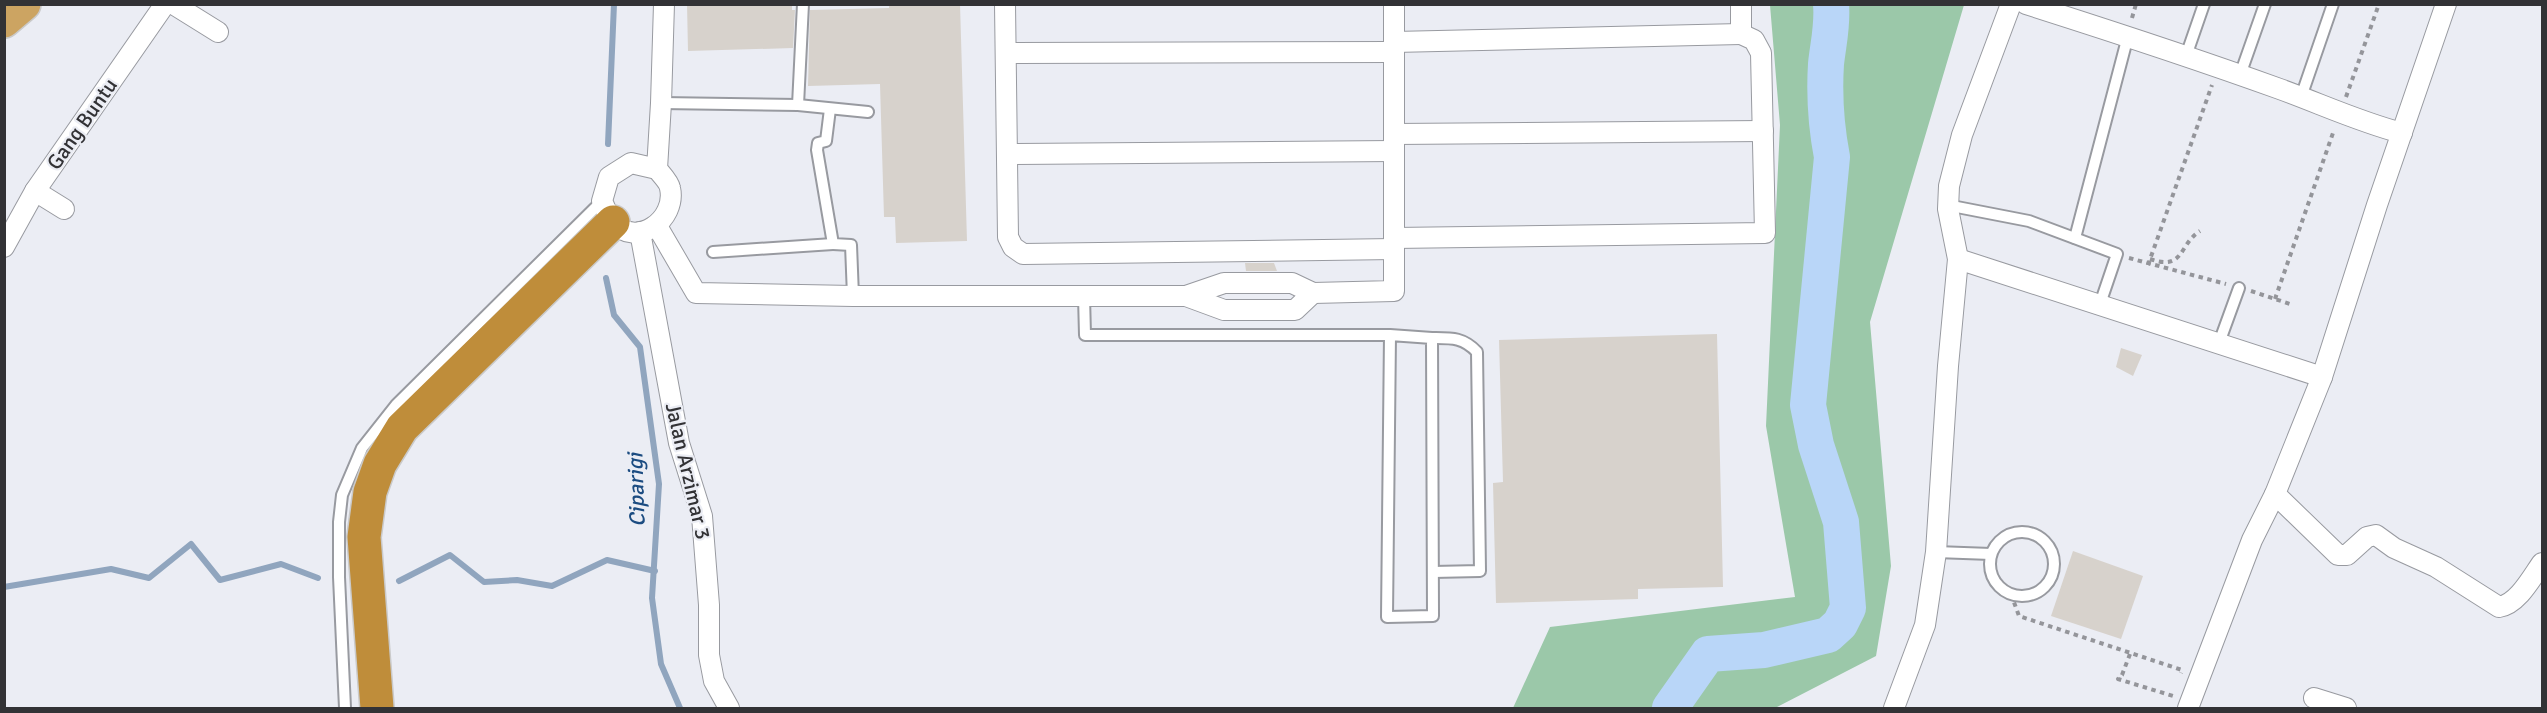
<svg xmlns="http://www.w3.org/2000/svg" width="2547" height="713" font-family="Signika,sans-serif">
	<rect width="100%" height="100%" fill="#ebedf4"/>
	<path fill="#9bc8a9" d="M1770 5H1964L1870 322 1891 566 1876 656 1775 708H1513L1550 627 1795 597 1766 426 1780 125Z"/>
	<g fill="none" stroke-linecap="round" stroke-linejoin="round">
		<g stroke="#90a5be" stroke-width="6">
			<path d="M608 144 614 4"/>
			<path d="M606 278 614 315 640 347 659 484 652 598 661 664 680 708"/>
			<path d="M399 581 450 555 484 582 517 580 552 586 607 560 655 571"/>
			<path d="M4 587 111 569 149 578 191 544 220 580 281 564 318 578"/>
		</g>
		<path stroke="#b9d6f8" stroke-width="36" d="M1670 708 1708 654 1764 650 1828 635 1840 624 1848 608 1841 522 1816 445 1808 405 1832 157C1826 126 1824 96 1826 64 1828 44 1833 26 1831 4"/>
	</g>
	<g fill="#d7d2cc">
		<path d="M687 4H792V10H795L793 48 688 51Z"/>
		<path d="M889 4H960L967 241 896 243 895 217H884L880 84 808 86 810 10 889 8Z"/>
		<path d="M1245 263H1274L1277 271H1246Z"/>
		<path d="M1717 334 1723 587 1638 589V599L1496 603 1493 483 1503 482 1499 340Z"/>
		<path d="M2121 348 2142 355 2133 376 2116 367Z"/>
		<path d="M2073 551 2143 576 2121 639 2051 616Z"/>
	</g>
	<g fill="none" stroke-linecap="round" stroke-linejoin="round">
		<defs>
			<g id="service">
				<path d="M2186 56 2204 4"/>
				<path d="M2240 75 2265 4"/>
				<path d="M2301 97 2333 4"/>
				<path d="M661 103 798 105 868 112"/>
				<path d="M798 105 803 4"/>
				<path d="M830 109 826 141 818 143 817 150 833 244 851 245 853 296"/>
				<path d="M1948 209 1957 207 2029 221 2117 254 2100 304"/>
				<path d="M2075 238 2128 36"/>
				<path d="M713 252 833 244"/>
				<path d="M1084 296 1085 335H1390L1432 338 1433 616 1387 617 1390 335"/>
				<path d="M1432 338C1451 338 1463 337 1477 352L1480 571 1433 572"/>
				<path d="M2219 343 2239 288"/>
				<circle cx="2022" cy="564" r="32"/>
				<path d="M1936 552 1991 554"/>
				<path d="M345 708 339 577V522L342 495 362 448 396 405 602 201"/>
			</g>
			<g id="minor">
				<path d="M173 4 218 32"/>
				<path d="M1005 4 1008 237 1013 247 1023 254 1394 249"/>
				<path d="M2026 4C2111 31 2194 58 2277 88 2319 103 2359 122 2402 133"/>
				<path d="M1394 42 1741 34"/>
				<path d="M1006 53 1394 52"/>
				<path d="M1394 134 1763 131"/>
				<path d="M1007 154 1394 151"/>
				<path d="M657 169 631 163 609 177 602 201C605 207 608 217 613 222 636 249 677 220 670 188 669 182 661 174 657 169L661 103 664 4"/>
				<path d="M35 191 64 209"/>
				<path d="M657 226 696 293 853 296H1186L1224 283H1292L1313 293 1394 291V4"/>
				<path d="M640 232 679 443 702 516 709 605V655L714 681 729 708"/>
				<path d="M1394 238 1765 233 1761 53 1754 40 1741 34V4"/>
				<path d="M4 247 35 191 165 4"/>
				<path d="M1958 259 2322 377"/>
				<path d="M1186 296 1224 310H1295L1313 293"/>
				<path d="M2275 494 2338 555H2347L2367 537 2376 535 2394 548 2436 567 2499 607C2518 604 2532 577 2542 563"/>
				<path d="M2314 698 2346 708"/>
				<path d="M1894 708 1925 625 1936 552 1948 366 1958 259 1948 209 1949 186 1962 135 2011 4"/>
				<path d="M2188 708 2252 540 2275 494 2322 377 2377 205 2446 4"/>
			</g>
			<path id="trunk" d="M4 21 24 4"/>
			<path id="motorway" d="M377 708 364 537 370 492 380 464 402 428 613 222"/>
		</defs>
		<use href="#service" stroke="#989aa0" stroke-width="14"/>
		<use href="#minor" stroke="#989aa0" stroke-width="22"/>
		<use href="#trunk" stroke="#cacaca" stroke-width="36"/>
		<use href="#motorway" stroke="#cacaca" stroke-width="36"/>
		<g stroke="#94959a" stroke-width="4" stroke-dasharray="4.5 4.5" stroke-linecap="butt">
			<path d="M2132 18 2136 4"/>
			<path d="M2346 97 2379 4"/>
			<path d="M2129 258 2226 284"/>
			<path d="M2150 259C2185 271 2178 245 2200 231"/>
			<path d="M2148 265 2212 85"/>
			<path d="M2251 291 2293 305"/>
			<path d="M2275 299 2334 130"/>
			<path d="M2011 594 2019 616 2182 670 2181 673"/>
			<path d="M2130 654 2122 675 2118 679 2173 696"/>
		</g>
		<use href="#service" stroke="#fff" stroke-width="10"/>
		<use href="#minor" stroke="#fff" stroke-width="20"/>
		<use href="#trunk" stroke="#cca462" stroke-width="33"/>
		<use href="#motorway" stroke="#bf8d3a" stroke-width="33"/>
	</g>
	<g text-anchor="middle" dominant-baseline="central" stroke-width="4.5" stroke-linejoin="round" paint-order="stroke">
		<g font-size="21" fill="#323235" stroke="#ebedf4">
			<text transform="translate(82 124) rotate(-55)">Gang Buntu</text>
			<text transform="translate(688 471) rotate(77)">Jalan Arzimar 3</text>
		</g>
		<g font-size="22" font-style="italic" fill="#1c4c81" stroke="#ebedf4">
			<text transform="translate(636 490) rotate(-92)">Ciparigi</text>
		</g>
	</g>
	<rect width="2547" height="713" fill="none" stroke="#323235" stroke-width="12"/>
</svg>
